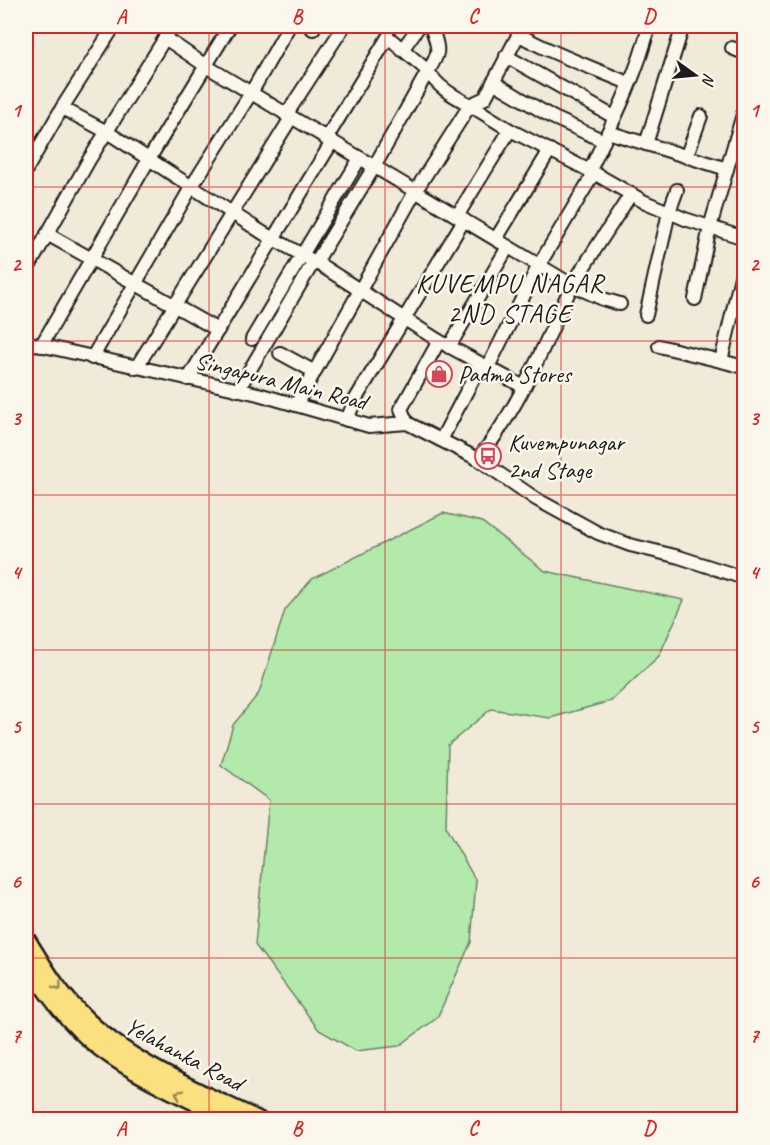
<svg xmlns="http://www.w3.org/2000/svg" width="770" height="1145" font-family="Caveat,sans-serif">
	<rect width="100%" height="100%" fill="#f2ead8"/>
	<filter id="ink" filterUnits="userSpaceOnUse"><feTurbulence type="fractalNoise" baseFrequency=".0167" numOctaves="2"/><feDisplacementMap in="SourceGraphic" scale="12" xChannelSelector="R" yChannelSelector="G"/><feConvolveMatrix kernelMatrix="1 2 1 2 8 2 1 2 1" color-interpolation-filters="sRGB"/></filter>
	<g filter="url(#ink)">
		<path fill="#b3e9ab" stroke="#688264" stroke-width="1.5" d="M443 513 482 522 545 571 684 600 659 656 611 701 550 718 491 709 448 745 446 828 476 881 471 942 437 1018 399 1046 356 1051 319 1030 255 945 269 800 221 765 233 725 259 693 285 610 312 579Z"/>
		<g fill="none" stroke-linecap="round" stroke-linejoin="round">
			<defs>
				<g id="minor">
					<path d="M172 26 165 38 206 66 572 285C544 345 520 407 478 459"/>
					<path d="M309 26 313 29 315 26"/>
					<path d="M471 26H474"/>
					<path d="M523 26 485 98 470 105 510 130 594 173 643 201 685 219 744 238"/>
					<path d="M518 34C552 54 591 67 628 83"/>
					<path d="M732 48 744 53"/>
					<path d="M402 50 419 26"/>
					<path d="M506 56 614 117"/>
					<path d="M493 82 552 117 604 141"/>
					<path d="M62 108 111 31"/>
					<path d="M286 115 344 26"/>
					<path d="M608 132 727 169"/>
					<path d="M326 139 388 37 428 71C442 50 438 48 431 26"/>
					<path d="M646 144 683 26"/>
					<path d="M687 155 701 116"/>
					<path d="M26 170 62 108 107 132 263 233 322 266 439 341 524 387"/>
					<path d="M590 170C611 126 638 73 649 26"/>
					<path d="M457 216 510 130"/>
					<path d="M47 234 218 330"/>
					<path d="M496 239 550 150"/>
					<path d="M744 264 721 361 744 367"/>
					<path d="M26 272 89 160 165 38"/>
					<path d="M695 299 710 227 744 111"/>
					<path d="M620 304 603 299 572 285 631 194"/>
					<path d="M646 315 669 212 677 190"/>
					<path d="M252 339 360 158"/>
					<path d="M26 342 258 394 369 426 407 423 478 459 536 499 598 533 630 545 679 557 744 578"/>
					<path d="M41 346 149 159 230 26"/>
					<path d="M659 346 721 361"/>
					<path d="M449 347 508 247"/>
					<path d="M280 353 315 372"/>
					<path d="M92 358 192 186 251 93 289 26"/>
					<path d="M488 367 539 265 594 173"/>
					<path d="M136 368 291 118"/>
					<path d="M188 379 332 142"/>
					<path d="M238 390 314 261"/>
					<path d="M296 405 416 190 470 105C454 96 438 88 428 71L374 167 316 262"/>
					<path d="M347 420 355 400 464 220"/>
					<path d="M407 423 401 409 439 341"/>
					<path d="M441 440 481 364"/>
				</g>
				<g id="major">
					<path d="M26 938C41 962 56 988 76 1009 124 1061 196 1090 259 1120"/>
					<path d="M26 961C46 993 70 1026 101 1049 140 1078 187 1098 231 1120"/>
				</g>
			</defs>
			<use href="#minor" stroke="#1c1c1c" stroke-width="16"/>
			<use href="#major" stroke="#1c1c1c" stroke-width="20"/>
			<use href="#minor" stroke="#fbf7ec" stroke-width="12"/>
			<use href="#major" stroke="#fbe080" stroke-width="15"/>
		</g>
		<defs><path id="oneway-chevron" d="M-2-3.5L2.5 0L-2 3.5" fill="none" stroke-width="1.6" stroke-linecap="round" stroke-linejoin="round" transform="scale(1.5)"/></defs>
		<g stroke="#978853">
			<use href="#oneway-chevron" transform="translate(58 986) rotate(53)"/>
			<use href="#oneway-chevron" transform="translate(179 1094) rotate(-153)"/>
		</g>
	</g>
	<path fill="none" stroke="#d62828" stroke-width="1.5" stroke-opacity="0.55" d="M209 26V1120M385 26V1120M561 26V1120M26 187H744M26 341H744M26 495H744M26 650H744M26 804H744M26 958H744"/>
	<defs>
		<symbol id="shop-ring" viewBox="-11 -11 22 22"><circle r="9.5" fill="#fbf7ec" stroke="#d1495b" stroke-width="1.5"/><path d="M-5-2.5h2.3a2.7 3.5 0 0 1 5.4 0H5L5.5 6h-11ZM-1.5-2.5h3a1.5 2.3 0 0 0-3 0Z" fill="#d1495b"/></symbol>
		<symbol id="bus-ring" viewBox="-11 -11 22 22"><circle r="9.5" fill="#fbf7ec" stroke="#d1495b" stroke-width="1.5"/><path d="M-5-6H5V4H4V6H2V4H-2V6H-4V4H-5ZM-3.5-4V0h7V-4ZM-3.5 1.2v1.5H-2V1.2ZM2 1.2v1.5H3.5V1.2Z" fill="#d1495b"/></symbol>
	</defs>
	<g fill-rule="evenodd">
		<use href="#shop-ring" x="424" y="359" width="30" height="30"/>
		<use href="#bus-ring" x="473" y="441" width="30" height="30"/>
	</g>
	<g text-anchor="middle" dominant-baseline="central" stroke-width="5" stroke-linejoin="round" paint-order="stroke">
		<g font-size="24" fill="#1c1c1c" stroke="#fbf7ec" text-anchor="start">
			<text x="458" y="374">Padma Stores</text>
			<text x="508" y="442">Kuvempunagar<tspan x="508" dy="28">2nd Stage</tspan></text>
		</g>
		<g font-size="24" fill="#1c1c1c" stroke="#fbf7ec">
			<text transform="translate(281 381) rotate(14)">Singapura Main Road</text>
			<text transform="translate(184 1054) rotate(28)">Yelahanka Road</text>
		</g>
		<g font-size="26" letter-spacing="1.5" fill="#1c1c1c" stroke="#fbf7ec">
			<text x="510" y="283">KUVEMPU NAGAR<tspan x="510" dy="30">2ND STAGE</tspan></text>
		</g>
	</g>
	<rect width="770" height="1145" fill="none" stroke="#fbf7ec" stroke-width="66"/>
	<g transform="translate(695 75) rotate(105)" stroke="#fbf7ec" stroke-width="4.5" paint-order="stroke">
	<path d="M0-4.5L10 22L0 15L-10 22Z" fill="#1c1c1c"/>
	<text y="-9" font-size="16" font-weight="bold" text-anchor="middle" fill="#1c1c1c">N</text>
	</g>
	<rect x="33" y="33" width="704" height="1079" fill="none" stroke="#d62828" stroke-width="2"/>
	<g font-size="20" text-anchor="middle" font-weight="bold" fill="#d62828">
		<text x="121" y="23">A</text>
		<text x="297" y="23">B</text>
		<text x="473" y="23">C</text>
		<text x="649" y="23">D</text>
		<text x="16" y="117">1</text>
		<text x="754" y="117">1</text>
		<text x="16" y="271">2</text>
		<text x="754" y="271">2</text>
		<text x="16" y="425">3</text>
		<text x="754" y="425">3</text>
		<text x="16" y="579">4</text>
		<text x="754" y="579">4</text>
		<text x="16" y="733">5</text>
		<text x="754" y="733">5</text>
		<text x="16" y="888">6</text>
		<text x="754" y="888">6</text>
		<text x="16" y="1042">7</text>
		<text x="754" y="1042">7</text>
		<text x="121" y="1135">A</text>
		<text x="297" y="1135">B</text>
		<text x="473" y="1135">C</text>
		<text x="649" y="1135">D</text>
	</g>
</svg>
